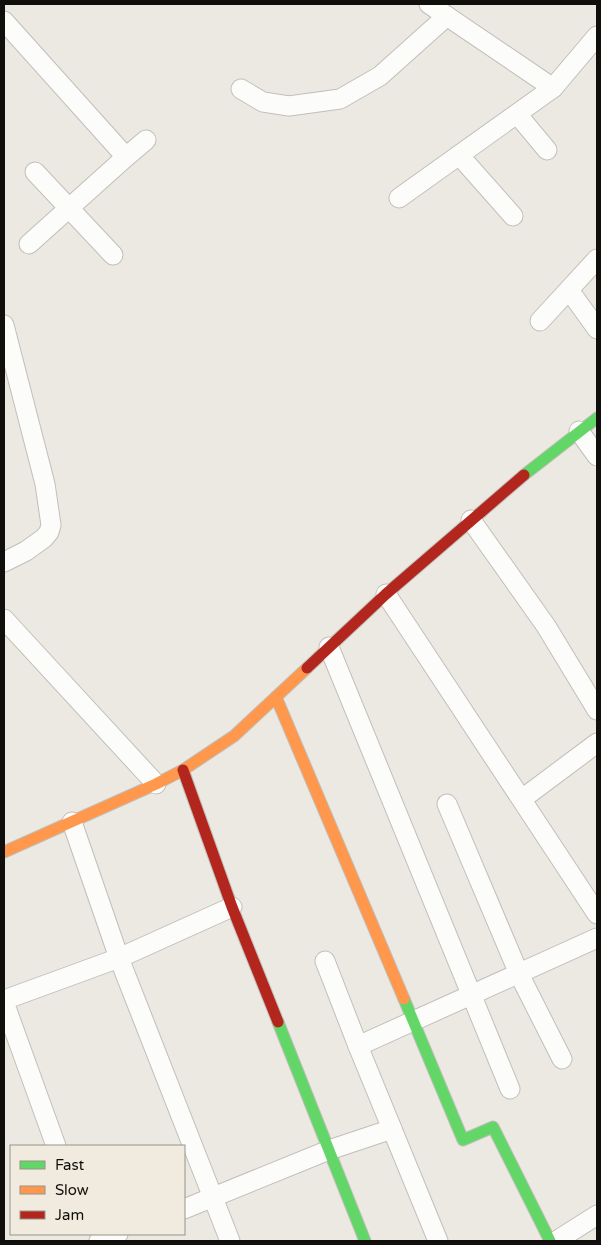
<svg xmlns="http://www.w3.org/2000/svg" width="601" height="1245" font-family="'Varela Round',sans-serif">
	<rect width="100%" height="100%" fill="#ece9e2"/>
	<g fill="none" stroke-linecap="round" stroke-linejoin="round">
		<defs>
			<g id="street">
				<path d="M429 4 553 88"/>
				<path d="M4 21 126 157"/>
				<path d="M241 89 263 102 289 106 340 99 380 76 447 16"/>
				<path d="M517 114 547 150"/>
				<path d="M459 155 513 216"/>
				<path d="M35 172 113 255"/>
				<path d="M399 198 553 88 597 36"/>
				<path d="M29 244 126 157 146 140"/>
				<path d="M569 290 597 329"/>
				<path d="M540 321 597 259"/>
				<path d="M4 325 45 484 51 525 49 532 44 538 26 551 4 562"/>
				<path d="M579 431 597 456"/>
				<path d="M471 520 546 626 597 710"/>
				<path d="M386 594 597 914"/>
				<path d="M4 619 156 784"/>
				<path d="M329 647 510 1089"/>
				<path d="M522 799 597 743"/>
				<path d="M447 804 519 974 562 1059"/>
				<path d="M72 822 119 958 230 1241"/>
				<path d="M325 961 358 1046 438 1241"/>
				<path d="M4 1000 119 958 232 907"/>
				<path d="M4 1002 56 1146"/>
				<path d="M358 1046 597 938"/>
				<path d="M184 1209 329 1150 392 1129"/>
				<path d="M99 1241 118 1234"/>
				<path d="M556 1241 597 1215"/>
			</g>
			<g id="fast">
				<path d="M524 475 597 418"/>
				<path d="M404 999 463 1140 493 1127 550 1241"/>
				<path d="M278 1022 365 1241"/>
			</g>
			<g id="slow">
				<path d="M276 697 404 999"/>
				<path d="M4 852 156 784 183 770 234 736 307 668"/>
			</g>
			<g id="jam">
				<path d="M307 668 386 594 524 475"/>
				<path d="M183 770 232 907 278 1022"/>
			</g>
		</defs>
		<use href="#street" stroke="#c1bfba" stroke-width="21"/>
		<use href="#fast" stroke="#c1bfba" stroke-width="13"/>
		<use href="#slow" stroke="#c1bfba" stroke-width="13"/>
		<use href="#jam" stroke="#c1bfba" stroke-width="13"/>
		<use href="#street" stroke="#fcfcfb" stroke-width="19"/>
		<use href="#fast" stroke="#63d668" stroke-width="11"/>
		<use href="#slow" stroke="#ff974d" stroke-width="11"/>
		<use href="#jam" stroke="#b3261e" stroke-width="11"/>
	</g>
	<rect width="601" height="1245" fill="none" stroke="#110f0b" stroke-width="10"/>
	<rect x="10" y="1145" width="175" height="90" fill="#f0ebde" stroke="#97938a"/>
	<rect x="20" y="1161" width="25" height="8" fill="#63d668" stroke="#97938a"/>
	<text x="55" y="1170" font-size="15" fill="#110f0b">Fast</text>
	<rect x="20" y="1186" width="25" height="8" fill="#ff974d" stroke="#97938a"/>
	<text x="55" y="1195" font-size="15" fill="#110f0b">Slow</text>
	<rect x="20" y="1211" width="25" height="8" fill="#b3261e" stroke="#97938a"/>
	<text x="55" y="1220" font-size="15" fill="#110f0b">Jam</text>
</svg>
